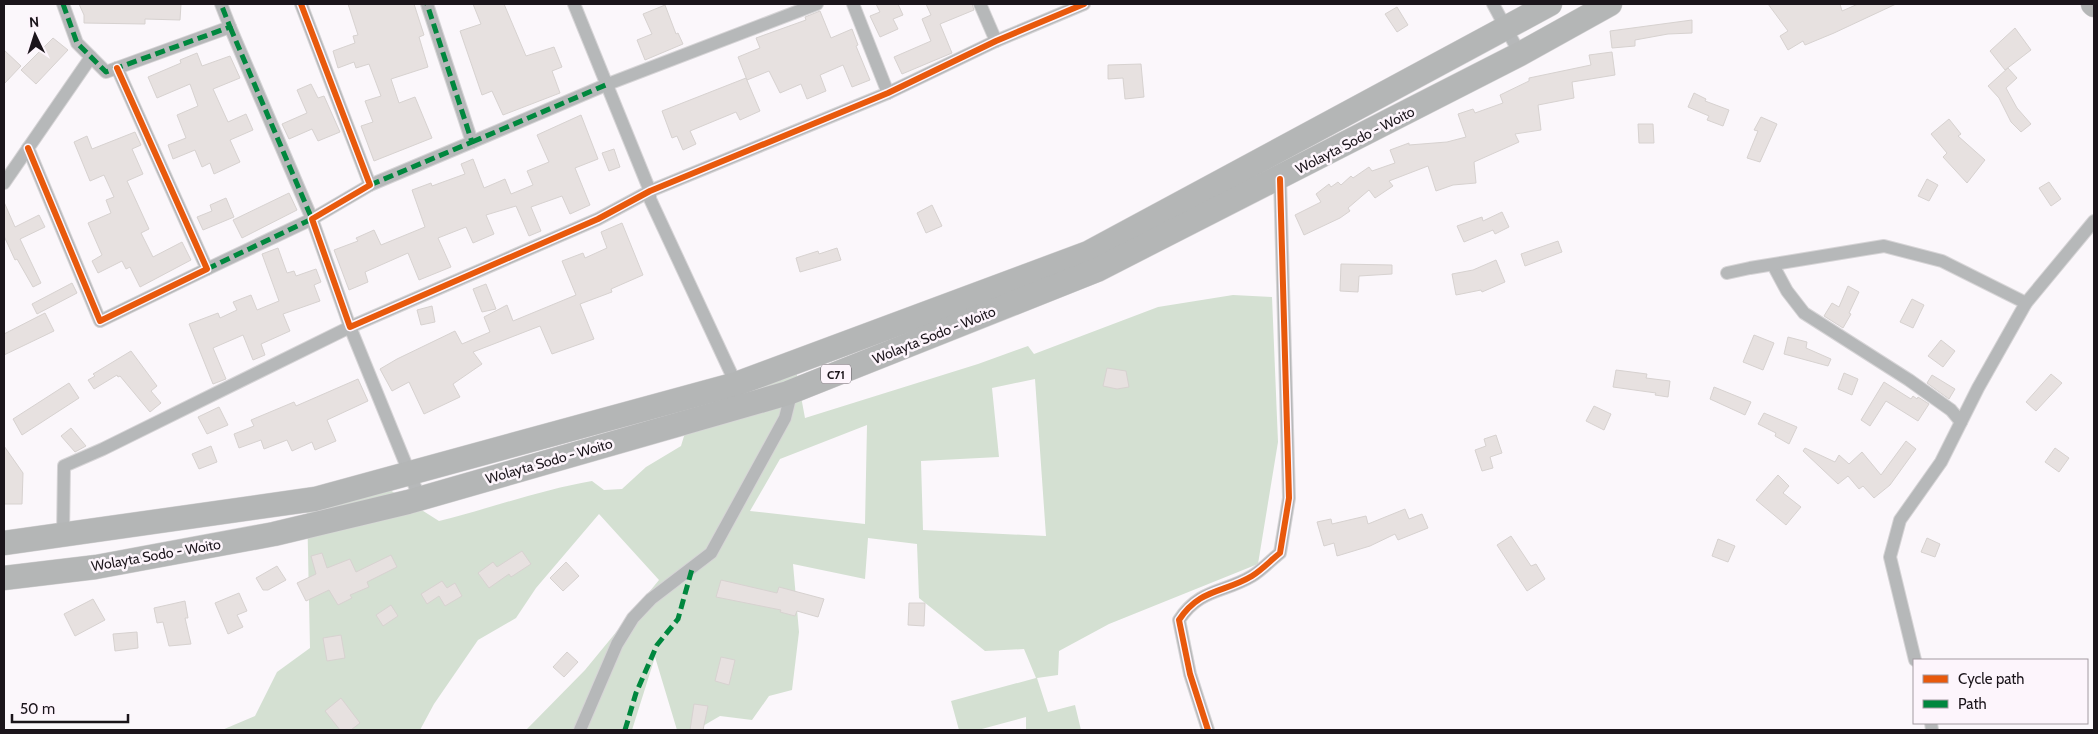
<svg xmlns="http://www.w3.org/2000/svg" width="2098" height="734" font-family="Cabin,sans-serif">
	<rect width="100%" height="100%" fill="#fbf7fb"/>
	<path fill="#d4e0d2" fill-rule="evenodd" d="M1233 295 1272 297 1278 442 1258 564 1109 624 1059 651 1058 675 1037 678 1048 712 1075 705 1081 730H1026V717L978 730H959L951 701 1036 678 1024 649 985 651 919 598 917 544 868 538 865 579 793 564 799 632 792 690 769 696 752 720 720 716 696 730H677L655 657 632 730H526L585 670 659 580 599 514 536 588 516 618 478 640 434 704 420 730H222L255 716 277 672 310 648 307 505 390 490 439 521C491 508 540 490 592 481L604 490 622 489 646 467 681 446 694 403 796 370 805 418 978 364 1028 346 1034 354 1158 307ZM1035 379 1046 536 923 530 921 461 999 457 992 388ZM867 425 865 524 750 511 780 459Z"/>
	<g fill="#e7e1e0" stroke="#d7d2d0">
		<path d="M79 4H181L180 20 145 19V24L84 23V15Z"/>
		<path d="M348 4H414L424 35 419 37 428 67 391 79 399 103 415 97 432 138 374 161 361 126 373 122 365 101 381 96 369 64 356 68 354 62 338 68 333 51 355 43 353 36 358 35Z"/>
		<path d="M473 4H504L526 56 554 47 562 67 552 71 560 93 503 115 492 91 482 95 460 31 481 24Z"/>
		<path d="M876 4H898L903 15 893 19 898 29 880 37 870 16 880 12Z"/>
		<path d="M926 4H972L974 10 940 24 952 53 902 74 894 57 931 41 922 19 931 15Z"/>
		<path d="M1768 4H1840L1842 11 1858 4H1896L1834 33 1805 45 1803 41 1788 50 1780 36 1788 31Z"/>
		<path d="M665 5 676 34 678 33 683 44 645 60 637 40 652 34 643 14Z"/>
		<path d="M1397 7 1408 25 1397 32 1385 14Z"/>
		<path d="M820 11 831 38 852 29 858 45 856 46 870 80 852 87 843 65 820 75 826 91 807 99 801 84 780 93 769 71 747 80 738 57 760 48 756 38 806 20 805 17Z"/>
		<path d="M1692 20V33L1668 34 1635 40V46L1612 48 1610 31Z"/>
		<path d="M2015 28 2031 50 2005 70 1990 51Z"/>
		<path d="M53 38 68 50 36 84 21 70Z"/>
		<path d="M4 50 21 66 4 84Z"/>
		<path d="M1612 52 1615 75 1572 82 1574 98 1538 105 1541 130 1515 134 1519 142 1474 162 1476 183 1453 185 1436 191 1428 166 1389 181 1393 186 1375 198 1369 190 1348 208 1350 211 1340 218 1304 235 1295 215 1321 202 1316 194 1329 184 1331 187 1338 182 1341 185 1351 176 1353 178 1369 167 1372 171 1395 163 1390 150 1409 143V145L1447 142 1466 137 1458 114 1473 109 1475 113 1503 103 1500 95 1529 81V78L1591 65 1589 55Z"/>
		<path d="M197 53 202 66 230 56 240 78 213 89 228 122 246 114 253 130 230 140 240 162 214 174 210 163 202 167 195 150 173 159 168 145 186 138 177 115 198 106 190 84 157 98 148 77 181 63 180 60Z"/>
		<path d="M1141 64 1144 97 1125 99 1123 78 1108 79V65Z"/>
		<path d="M2008 68 2017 78 2006 88 2017 108 2031 124 2021 132 2011 122 1999 98 1988 86Z"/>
		<path d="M746 78 760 111 740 120 736 112 690 131 696 144 683 150 677 136 672 138 662 111Z"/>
		<path d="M311 84 318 98 324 96 340 132 318 141 312 129 289 139 282 124 307 113 297 90Z"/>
		<path d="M1694 93 1706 99 1705 101 1729 110 1723 126 1707 120 1709 116 1688 107Z"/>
		<path d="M581 115 598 159 575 168 590 205 570 214 562 196 531 207 541 231 529 236 516 206 486 215 494 234 473 243 466 227 438 238 451 267 419 280 408 253 365 272 368 282 349 290 334 250 358 241 356 238 374 230 381 245 425 227 412 190 431 183 432 186 465 174 461 164 473 159 484 188 505 179 511 194 533 185 527 171 549 162 537 135Z"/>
		<path d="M1761 117 1777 124 1760 162 1747 158 1758 131 1754 130Z"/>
		<path d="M1949 119 1961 134 1958 136 1985 160 1967 183 1943 157 1947 153 1931 134Z"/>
		<path d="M1638 124H1653L1654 143H1639Z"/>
		<path d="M135 132 141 145 132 149 143 174 127 181 149 229 141 233 153 257 182 242 191 260 140 287 130 267 126 269 122 261 98 273 92 261 102 255 88 223 111 213 106 200 114 197 104 175 90 181 74 142 87 136 92 149Z"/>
		<path d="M614 149 620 167 609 171 602 153Z"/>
		<path d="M1927 179 1938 185 1929 201 1918 196Z"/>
		<path d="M2049 182 2061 199 2051 206 2039 188Z"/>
		<path d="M289 193 297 210 242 238 233 220Z"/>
		<path d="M226 198 234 217 203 230 197 217 212 211 210 205Z"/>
		<path d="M4 202 15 227 39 215 45 227 20 239 41 283 33 287 17 259 15 260 4 236Z"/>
		<path d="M932 205 942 226 926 233 917 213Z"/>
		<path d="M1502 212 1509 227 1495 234 1493 230 1464 242 1457 226 1482 217 1483 221Z"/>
		<path d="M622 223 643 275 611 289 612 292 580 304 594 339 552 354 540 326 473 352 482 364 453 384 460 397 424 414 409 382 392 391 380 369 397 359 455 331 462 344 490 332 484 317 507 305 513 321 576 295 562 261 583 253 585 258 607 248 601 232Z"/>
		<path d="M1558 241 1562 252 1525 266 1521 254Z"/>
		<path d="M278 248 287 273 294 271 296 276 316 269 321 282 314 285 320 301 283 314 290 331 261 344 265 355 253 360 243 335 213 348 226 379 213 384 189 324 218 313 220 318 237 310 233 302 251 295 257 310 279 301 262 254Z"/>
		<path d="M837 248 841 260 800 272 796 258 818 251 819 254Z"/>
		<path d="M1496 260 1505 282 1482 292 1481 290 1456 295 1452 274 1473 270Z"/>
		<path d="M1341 264 1392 265V274L1359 276 1358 292 1340 291Z"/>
		<path d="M72 283 77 293 37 314 32 304Z"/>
		<path d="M486 284 496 309 482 312 473 289Z"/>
		<path d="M1848 286 1859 292 1849 313 1851 314 1843 328 1824 316 1832 303 1839 307Z"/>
		<path d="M1912 299 1924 305 1913 328 1900 322Z"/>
		<path d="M432 306 435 322 421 325 417 310Z"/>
		<path d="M45 313 54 331 4 355V334Z"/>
		<path d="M1754 335 1774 343 1763 370 1743 362Z"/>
		<path d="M1788 337 1807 342 1806 348 1831 359 1828 366 1784 354Z"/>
		<path d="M1941 340 1955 351 1943 367 1928 356Z"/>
		<path d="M131 351 157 386 151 391 161 403 150 412 120 376 118 377 117 375 94 389 88 380 95 376 93 374Z"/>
		<path d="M1107 368 1126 371 1129 387 1117 389 1103 386Z"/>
		<path d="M1616 370 1647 374 1646 378 1670 381 1668 397 1655 395 1656 393 1613 387Z"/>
		<path d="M1844 373 1858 379 1852 395 1838 389Z"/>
		<path d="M2051 374 2062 383 2036 411 2026 402Z"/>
		<path d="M1932 375 1955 389 1949 399 1927 383Z"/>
		<path d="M358 379 368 401 327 420 336 441 315 450 312 442 292 451 287 440 264 449 261 440 239 448 234 434 254 426 251 420 294 402 296 406Z"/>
		<path d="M1884 382 1911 399 1913 396 1917 399 1918 397 1929 404 1918 421 1886 401 1870 426 1861 420Z"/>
		<path d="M69 383 79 398 22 435 13 419Z"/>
		<path d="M1714 387 1751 402 1745 415 1710 399Z"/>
		<path d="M1594 406 1611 414 1604 430 1586 421Z"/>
		<path d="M219 407 228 425 207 434 198 417Z"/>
		<path d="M1764 413 1797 427 1789 444 1775 436 1776 433 1758 424Z"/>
		<path d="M71 428 86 446 75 452 61 436Z"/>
		<path d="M1496 435 1502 453 1490 457 1493 468 1482 471 1475 450 1486 446 1484 439Z"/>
		<path d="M1906 441 1916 449 1890 485 1874 498 1863 486 1859 489 1848 476 1838 484 1803 451 1805 448 1835 462 1839 455 1849 464 1862 452 1881 475Z"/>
		<path d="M4 446 23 473 22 504H4Z"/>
		<path d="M211 446 217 462 199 469 192 454Z"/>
		<path d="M2055 448 2069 458 2059 472 2045 462Z"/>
		<path d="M1778 475 1789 486 1783 493 1801 507 1786 525 1756 500Z"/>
		<path d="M1405 509 1409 519 1422 514 1428 528 1398 540 1395 534 1370 546 1337 556 1334 543 1324 546 1317 522 1331 519 1332 524 1366 516 1368 524Z"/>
		<path d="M1511 536 1531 566 1536 564 1545 579 1527 591 1497 545Z"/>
		<path d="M1927 538 1940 544 1935 557 1921 552Z"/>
		<path d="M1718 539 1735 546 1728 562 1712 556Z"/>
		<path d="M522 551 531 564 511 577 509 574 489 588 478 573 493 562 497 567Z"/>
		<path d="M322 553 327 568 350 559 356 572 391 555 397 567 367 582 369 587 350 595 352 598 338 605 329 590 306 601 297 583 316 574 311 556Z"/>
		<path d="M566 562 579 576 563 591 550 578Z"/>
		<path d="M277 566 286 580 268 590H263L256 578Z"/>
		<path d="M721 580 777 593 779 587 824 599 818 617 797 611 795 616 780 612 781 610 716 597Z"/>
		<path d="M442 581 447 588 455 583 462 596 445 606 439 596 427 604 421 594Z"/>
		<path d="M239 593 247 611 237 615 243 627 228 634 215 603Z"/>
		<path d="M93 599 105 620 75 636 64 614Z"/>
		<path d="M185 601 188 618H185L191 644 169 646 163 622 157 623 154 608Z"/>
		<path d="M909 603H925L924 626 908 625Z"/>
		<path d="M391 605 398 616 383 626 376 615Z"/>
		<path d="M137 632 138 648 115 651 113 634Z"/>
		<path d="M341 635 345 658 327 661 323 638Z"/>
		<path d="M567 652 578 662 564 677 553 667Z"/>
		<path d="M721 657 735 660 729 685 715 681Z"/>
		<path d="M341 698 360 723 351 730H340L325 711Z"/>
		<path d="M694 704 708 706 703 730H690Z"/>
	</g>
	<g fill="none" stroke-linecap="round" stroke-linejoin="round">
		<defs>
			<g id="street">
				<path d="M63 4 77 43 106 72 230 27 221 4"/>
				<path d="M301 4 370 185 312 219 350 327 598 219 650 191 888 93 996 41 1084 4"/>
				<path d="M574 4 650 191V199L736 384"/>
				<path d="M853 4 888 93"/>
				<path d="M980 4 996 41"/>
				<path d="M1493 4 1520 54"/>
				<path d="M472 142 608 84 817 4"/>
				<path d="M28 148 100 321 207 269 117 68"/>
				<path d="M4 183 91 57"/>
				<path d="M370 185 472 142 427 4"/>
				<path d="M1773 265 1787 291 1804 313 1909 380 1951 410 1961 422"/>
				<path d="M207 269 312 219 230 27"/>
				<path d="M1727 273 1750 268 1884 246 1942 261 2026 303"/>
				<path d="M63 535 64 466 103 449 350 327 420 499"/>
				<path d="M1915 660 1890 557 1900 520 1941 462 1978 388 2026 303 2094 221"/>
				<path d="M1931 723 1932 730"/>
				<path d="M580 730 617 644 633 618 651 599 711 553 785 418 789 402 788 393"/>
				<path d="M1208 730 1190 674 1179 620C1200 588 1224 593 1252 576 1262 570 1271 560 1280 553L1289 498 1280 179"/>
			</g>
			<g id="highway">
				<path d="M2093 4 2094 5"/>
				<path d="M4 543 315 499 736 384 1088 253 1550 4"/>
				<path d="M4 578 96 567 274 534 408 502 788 393 1097 270 1520 54 1610 4"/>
			</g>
		</defs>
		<use href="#street" stroke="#d6d4d6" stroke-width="14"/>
		<use href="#highway" stroke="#d6d4d6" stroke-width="25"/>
		<use href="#street" stroke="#b6b8b9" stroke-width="12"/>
		<use href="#highway" stroke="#b4b6b6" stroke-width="24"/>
		<g stroke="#00873e" stroke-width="5" stroke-dasharray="10 5" stroke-linecap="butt">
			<path d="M63 4 77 43 106 72 230 27 221 4"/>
			<path d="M472 142 608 84"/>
			<path d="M370 185 472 142 427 4"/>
			<path d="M207 269 312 219 230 27"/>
			<path d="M625 730 636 693 657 645 678 619 692 569"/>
		</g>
		<defs>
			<g id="cycleway">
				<path d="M301 4 370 185 312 219 350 327 598 219 650 191 888 93 996 41 1084 4"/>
				<path d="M28 148 100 321 207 269 117 68"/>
				<path d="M1208 730 1190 674 1179 620C1200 588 1224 593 1252 576 1262 570 1271 560 1280 553L1289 498 1280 179"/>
			</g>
		</defs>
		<use href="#cycleway" stroke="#fdf5fc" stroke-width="9"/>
		<use href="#cycleway" stroke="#e8590c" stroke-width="6"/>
	</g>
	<g text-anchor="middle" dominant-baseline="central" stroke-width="5" stroke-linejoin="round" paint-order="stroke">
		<rect fill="#fdf5fc" stroke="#5f585e" stroke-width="1" x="821" y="364.5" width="30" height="19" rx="4"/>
		<g font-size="12" font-weight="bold" fill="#1b151b">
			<text x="836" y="374">C71</text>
		</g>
		<g font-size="14" fill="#1b151b" stroke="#fdf5fc">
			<text transform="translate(1355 140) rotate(-27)">Wolayta Sodo - Woito</text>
			<text transform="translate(934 335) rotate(-22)">Wolayta Sodo - Woito</text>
			<text transform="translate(549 461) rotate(-16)">Wolayta Sodo - Woito</text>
			<text transform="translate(156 555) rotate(-10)">Wolayta Sodo - Woito</text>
		</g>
	</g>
	<rect width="2098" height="734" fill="none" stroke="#1b151b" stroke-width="10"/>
	<rect x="1913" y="659" width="175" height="65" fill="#fdf5fc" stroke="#a39ba2"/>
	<rect x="1923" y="675" width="25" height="8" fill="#e8590c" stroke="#a39ba2"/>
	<text x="1958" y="684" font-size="15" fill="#1b151b">Cycle path</text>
	<rect x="1923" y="700" width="25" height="8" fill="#00873e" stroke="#a39ba2"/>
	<text x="1958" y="709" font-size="15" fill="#1b151b">Path</text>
	<g transform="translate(35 35) rotate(356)" stroke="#fdf5fc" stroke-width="4" paint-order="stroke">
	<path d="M0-4L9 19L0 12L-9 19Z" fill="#1b151b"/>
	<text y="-8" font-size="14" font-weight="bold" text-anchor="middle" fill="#1b151b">N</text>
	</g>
	<path d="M12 714v8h116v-8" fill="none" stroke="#1b151b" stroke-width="2.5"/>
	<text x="20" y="714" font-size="15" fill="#1b151b" stroke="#fdf5fc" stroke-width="4" paint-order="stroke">50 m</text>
</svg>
